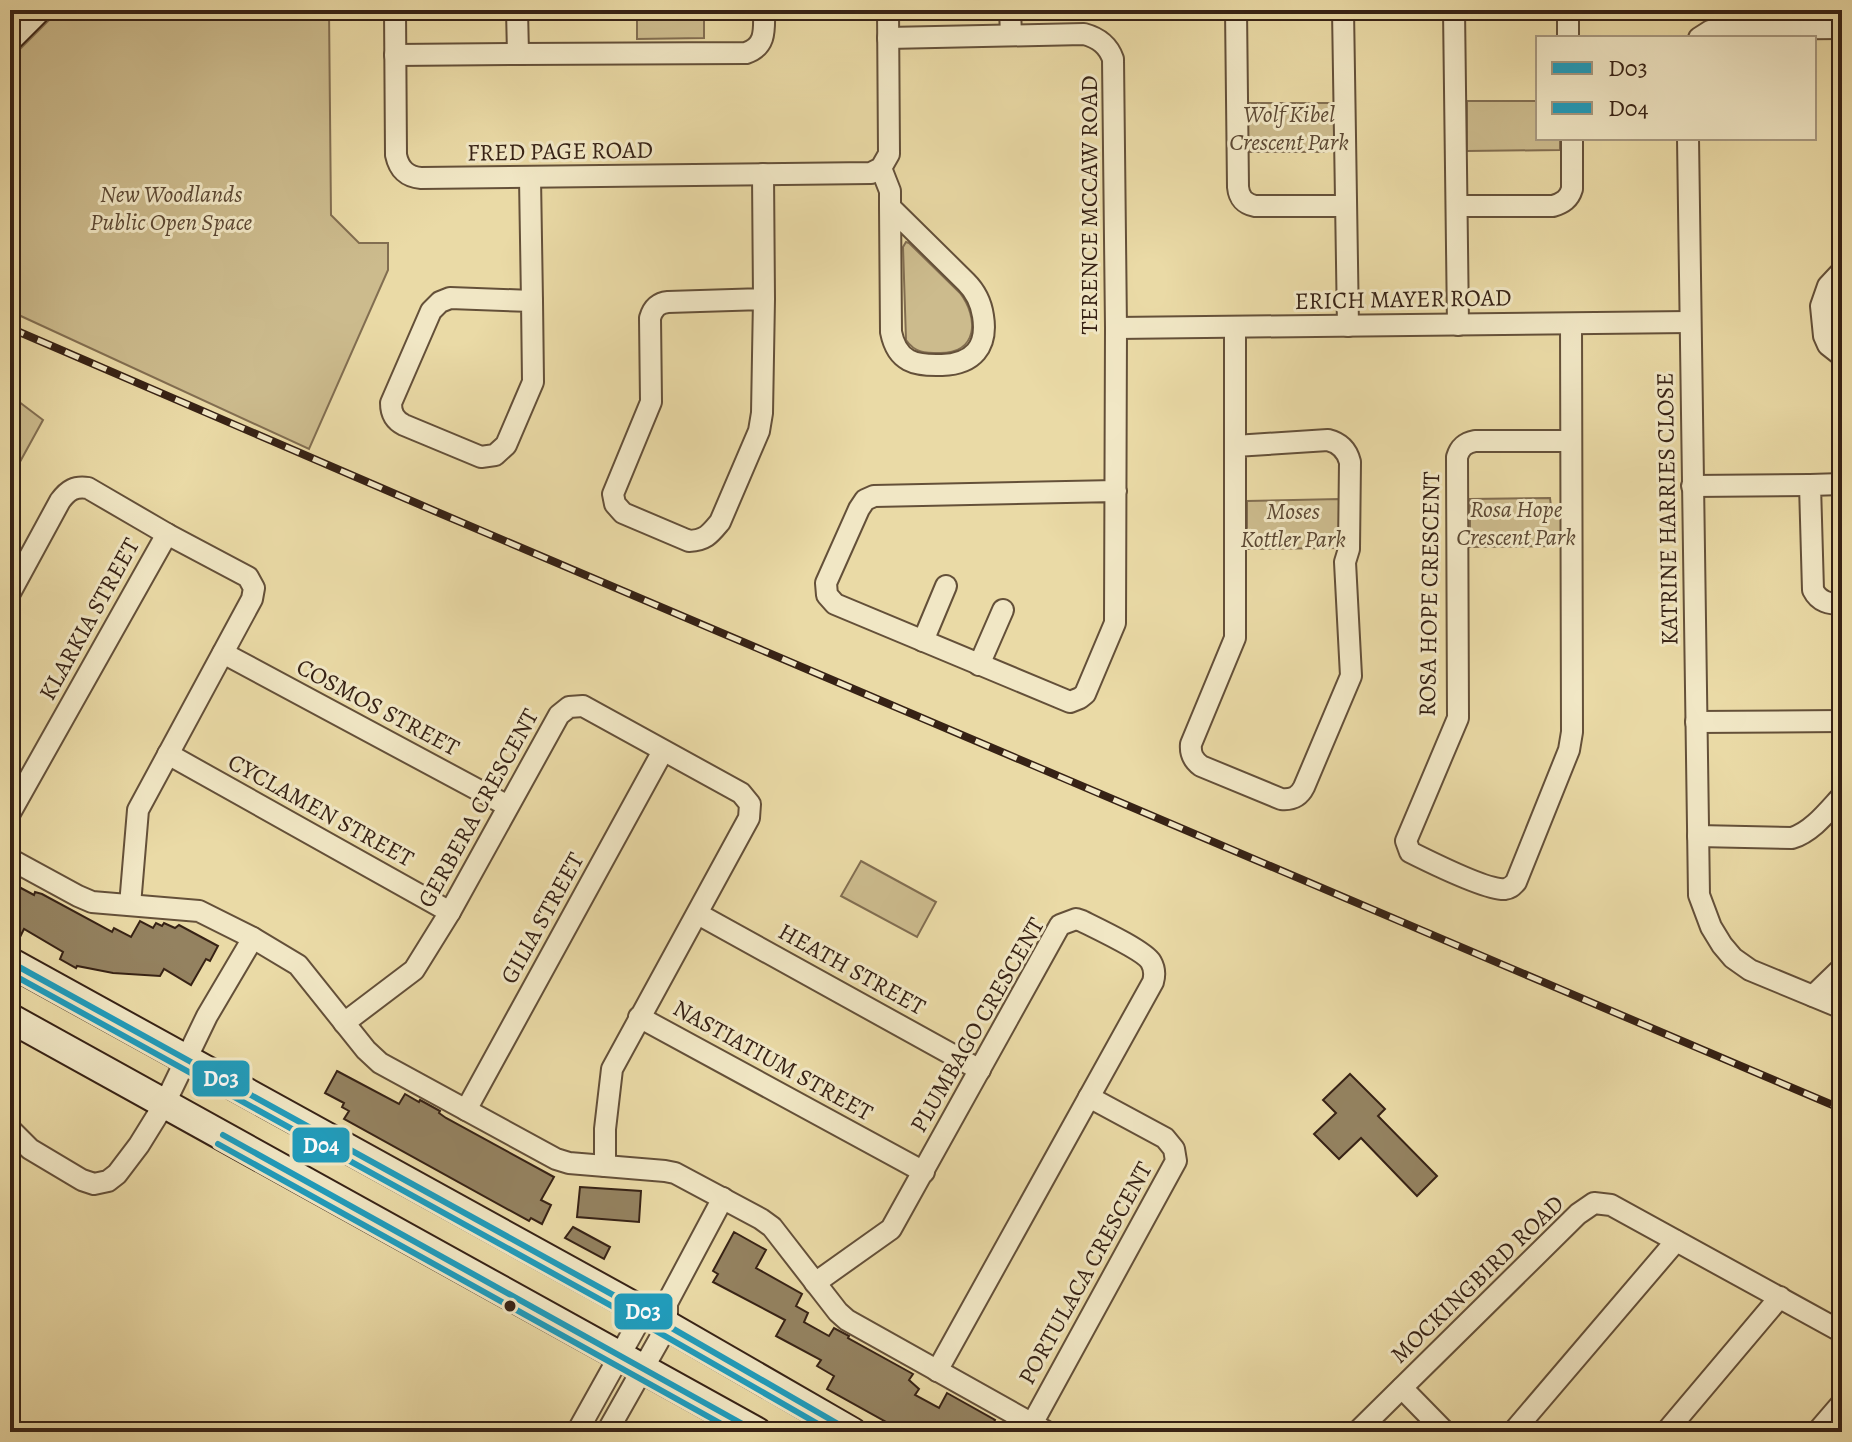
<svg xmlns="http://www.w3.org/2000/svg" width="1852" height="1442" font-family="Alegreya,serif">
	<rect width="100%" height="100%" fill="#eadaa6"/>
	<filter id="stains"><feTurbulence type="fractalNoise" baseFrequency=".0025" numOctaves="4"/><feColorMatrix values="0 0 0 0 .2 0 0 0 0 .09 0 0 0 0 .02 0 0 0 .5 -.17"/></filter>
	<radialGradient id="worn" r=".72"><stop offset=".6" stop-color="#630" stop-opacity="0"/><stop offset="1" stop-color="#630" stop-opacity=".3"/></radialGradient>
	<g fill="#ccbb8d" stroke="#826e51" stroke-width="2">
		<path d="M59 10H329L331 215 359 243H388V270L309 449 10 311V59Z"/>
		<path d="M637 10H704V38L637 39Z"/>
		<path d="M1467 101H1538V138H1560V150L1467 151Z"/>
		<path d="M1244 103H1335V143H1324V152H1244Z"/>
		<path d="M906 242 909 243 960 293C979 318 978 353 940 353 925 353 915 353 906 340L903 247Z"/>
		<path d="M10 395 43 420 10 480Z"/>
		<path d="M1550 498 1551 506H1562V546L1470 547V499Z"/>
		<path d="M1339 499V548L1247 549V501Z"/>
		<path d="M861 861 936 902 917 937 841 896Z"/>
	</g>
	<g fill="#948260" stroke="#372215" stroke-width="2">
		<path d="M19 887 34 895 35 892 42 894 112 932 114 928 131 937 140 921 153 928 156 923 162 926 164 923 175 928 179 925 218 946 210 961 206 959 191 985 164 969 160 976 113 973 77 966 76 968 60 959 63 952 24 929 19 939 10 934V904Z"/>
		<path d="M337 1071 399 1104 405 1094 419 1102 420 1100 440 1111 439 1113 446 1118 554 1177 541 1200 551 1205 542 1224 531 1218 529 1221 344 1119 349 1111 342 1107 344 1103 325 1093Z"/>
		<path d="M1350 1074 1385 1109 1378 1116 1437 1176 1417 1196 1361 1138 1339 1159 1314 1134 1336 1113 1323 1100Z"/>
		<path d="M580 1187 641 1191 639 1222 577 1217Z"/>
		<path d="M573 1227 610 1247 604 1259 565 1238Z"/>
		<path d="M734 1232 766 1250 756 1268 802 1294 796 1306 808 1313 804 1322 829 1336 834 1328 849 1336 848 1338 913 1374 909 1380 919 1389 915 1395 939 1408 947 1393 995 1420 989 1432H894L884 1426 886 1422 827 1389 834 1376 817 1366 821 1360 776 1336 785 1320 713 1282 718 1274 713 1271Z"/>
	</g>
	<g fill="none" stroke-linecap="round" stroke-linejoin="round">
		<defs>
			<g id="street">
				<path d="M395 10 396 155C399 169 407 177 421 178L871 173 881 168 889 154 888 10"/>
				<path d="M517 10 518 54 746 53C767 46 764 28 764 10"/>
				<path d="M1010 10 1011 35"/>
				<path d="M1236 10 1238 187C1239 198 1245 204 1255 206H1346"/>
				<path d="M1343 10 1348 326"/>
				<path d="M1454 10 1458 325"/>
				<path d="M888 38 1084 34C1099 38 1108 45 1113 59L1116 328 1115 623 1085 694 1080 698 1070 702 835 604 827 595 826 583 859 509 865 500 874 496 1116 491"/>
				<path d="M1568 38V10"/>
				<path d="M1699 38 1710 31 1718 29 1842 28"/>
				<path d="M395 55 518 54"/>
				<path d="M1688 138 1699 895 1711 927 1722 945 1733 958 1750 970 1842 1008"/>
				<path d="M881 168 890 191V207L891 332C897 362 915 366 942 365 973 364 988 347 983 316 981 302 976 292 966 282L890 207"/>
				<path d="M763 174 764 299 762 413 759 431 720 522C710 534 706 540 689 541L623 513 615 504 613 494 651 402 650 318C653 308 658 303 668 302L764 299"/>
				<path d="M530 178 532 301"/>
				<path d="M1457 206H1553C1563 203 1569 199 1572 189V138"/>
				<path d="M1842 271 1828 286 1821 306 1824 336 1828 345 1842 356"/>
				<path d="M450 298 532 301 533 382 506 445 495 455 481 457 404 425C394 420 391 413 391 403L431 311 440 302Z"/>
				<path d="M1571 324 1572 732 1569 750 1516 882C1512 886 1511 888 1505 889 1488 891 1428 861 1410 852L1406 841 1458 718 1457 457C1460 447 1465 443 1475 441H1571"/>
				<path d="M1116 328 1690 322"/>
				<path d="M1235 446 1328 440C1340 443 1347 450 1350 462L1349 549 1345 562 1351 676 1304 787C1299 797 1292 800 1281 799L1201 766C1193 760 1190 754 1191 744L1235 638V327"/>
				<path d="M1842 484 1810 485 1813 590C1819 602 1829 604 1842 604"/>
				<path d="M1692 486 1810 485"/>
				<path d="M10 593 60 501C68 490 75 486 88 488L167 534 248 577 254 588 252 599 138 810 130 905"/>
				<path d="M923 641 946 586"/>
				<path d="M223 653 508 806"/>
				<path d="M979 665 1003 610"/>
				<path d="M1696 722 1842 721"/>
				<path d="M168 754 450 912"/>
				<path d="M10 813 167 534"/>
				<path d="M1698 836 1792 838C1812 832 1828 811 1842 796"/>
				<path d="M10 859 78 896 92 902 199 911 253 938 298 965 366 1050 380 1063 556 1159 569 1163 665 1171 675 1173 761 1219 772 1227 838 1312 847 1320 1047 1432"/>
				<path d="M698 914 980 1070"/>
				<path d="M1813 996 1842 968"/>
				<path d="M639 1017 924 1172"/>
				<path d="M344 1023 414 970 450 912 559 715 569 707 583 706 741 793 750 804 749 818 612 1069 605 1129V1166"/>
				<path d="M466 1110 663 751"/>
				<path d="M10 1129 30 1149 82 1180 94 1184 108 1181 117 1174 139 1145 165 1103 207 1016 253 938"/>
				<path d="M815 1283 891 1229 1060 925 1076 919 1082 921C1096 928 1145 951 1151 962 1155 969 1155 975 1153 982L937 1371"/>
				<path d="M1402 1388 1445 1432"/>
				<path d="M1032 1424 1176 1161 1174 1149 1165 1138 1089 1097"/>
				<path d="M577 1432 644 1312 655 1307"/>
				<path d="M607 1432 667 1326V1303L723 1198"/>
				<path d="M1357 1432 1578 1214 1594 1203 1611 1205 1842 1332"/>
				<path d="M1513 1432 1676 1241"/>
				<path d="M1666 1432 1780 1297"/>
				<path d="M1817 1432 1842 1403"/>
			</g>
			<g id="secondary">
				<path d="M10 36 36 10"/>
				<path d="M10 962 644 1312 852 1432"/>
				<path d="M10 1018 757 1432"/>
			</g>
		</defs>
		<use href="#street" stroke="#645039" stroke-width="24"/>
		<use href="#secondary" stroke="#372215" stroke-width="32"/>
		<use href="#street" stroke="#f1e7c5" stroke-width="20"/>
		<use href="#secondary" stroke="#f1e7c5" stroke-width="28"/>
		<defs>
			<path id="rail" d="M10 328 437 512 1842 1109"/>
		</defs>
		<use href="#rail" stroke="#372215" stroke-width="8"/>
		<use href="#rail" stroke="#f1e7c5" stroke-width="5" stroke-dasharray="15" stroke-linecap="butt"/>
		<defs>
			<g id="bus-1">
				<path d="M10 962 644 1312 852 1432"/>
				<path d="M223 1135 757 1432"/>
			</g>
			<g id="bus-2">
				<path d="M10 973 639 1321 832 1432"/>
				<path d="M218 1144 736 1432"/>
			</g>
		</defs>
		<use href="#bus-1" stroke="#f1e7c5" stroke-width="12"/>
		<use href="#bus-2" stroke="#f1e7c5" stroke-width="12"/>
		<use href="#bus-1" stroke="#209cbc" stroke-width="6"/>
		<use href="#bus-2" stroke="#209cbc" stroke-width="6"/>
	</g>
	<circle fill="#372215" stroke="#f1e7c5" stroke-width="3" cx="510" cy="1306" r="7"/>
	<g text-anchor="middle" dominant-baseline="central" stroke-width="6" stroke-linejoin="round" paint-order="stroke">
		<g font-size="24" font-style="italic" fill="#5c4833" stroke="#f1e7c5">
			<text x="1289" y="114">Wolf Kibel<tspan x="1289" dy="28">Crescent Park</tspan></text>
			<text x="171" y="194">New Woodlands<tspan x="171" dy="28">Public Open Space</tspan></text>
			<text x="1516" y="509">Rosa Hope<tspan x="1516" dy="28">Crescent Park</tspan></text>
			<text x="1293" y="511">Moses<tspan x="1293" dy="28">Kottler Park</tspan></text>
		</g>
		<g font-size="24" fill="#372215" stroke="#f1e7c5">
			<text transform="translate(560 151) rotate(-1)">FRED PAGE ROAD</text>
			<text transform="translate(1089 205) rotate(-90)">TERENCE MCCAW ROAD</text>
			<text transform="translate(1403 299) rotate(-1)">ERICH MAYER ROAD</text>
			<text transform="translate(1667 509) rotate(-91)">KATRINE HARRIES CLOSE</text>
			<text transform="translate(1429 594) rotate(-89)">ROSA HOPE CRESCENT</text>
			<text transform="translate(89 619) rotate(-61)">KLARKIA STREET</text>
			<text transform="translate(378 707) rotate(28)">COSMOS STREET</text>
			<text transform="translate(478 808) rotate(-61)">GERBERA CRESCENT</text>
			<text transform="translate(321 810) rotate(29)">CYCLAMEN STREET</text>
			<text transform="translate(542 918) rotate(-61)">GILIA STREET</text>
			<text transform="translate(852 969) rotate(29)">HEATH STREET</text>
			<text transform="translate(977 1025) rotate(-60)">PLUMBAGO CRESCENT</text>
			<text transform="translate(773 1060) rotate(29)">NASTIATIUM STREET</text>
			<text transform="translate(1085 1273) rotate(-61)">PORTULACA CRESCENT</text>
			<text transform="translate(1477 1279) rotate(-44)">MOCKINGBIRD ROAD</text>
		</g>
	</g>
	<g stroke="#f1e7c5" stroke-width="3">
		<rect x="191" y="1059" width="60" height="39" rx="8" fill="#209cbc"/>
		<rect x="291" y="1126" width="60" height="38" rx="8" fill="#209cbc"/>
		<rect x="613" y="1292" width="61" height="39" rx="8" fill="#209cbc"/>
	</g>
	<g font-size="22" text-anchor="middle" font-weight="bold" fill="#fff">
		<text x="221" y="1086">D03</text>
		<text x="321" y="1153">D04</text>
		<text x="643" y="1319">D03</text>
	</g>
	<rect width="1852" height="1442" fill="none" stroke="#eadaa6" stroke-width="40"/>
	<rect x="12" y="12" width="1828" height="1418" fill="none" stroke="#372215" stroke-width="4"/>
	<rect x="20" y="20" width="1812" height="1402" fill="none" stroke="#372215" stroke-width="2"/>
	<rect x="1536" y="36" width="280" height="104" fill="#f1e7c5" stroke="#a7987f" stroke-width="2"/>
	<rect x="1552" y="62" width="40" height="12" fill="#209cbc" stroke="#a7987f" stroke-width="2"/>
	<text x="1608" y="76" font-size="24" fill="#372215">D03</text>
	<rect x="1552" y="102" width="40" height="12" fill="#209cbc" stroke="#a7987f" stroke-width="2"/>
	<text x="1608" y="116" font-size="24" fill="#372215">D04</text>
	<rect width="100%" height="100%" filter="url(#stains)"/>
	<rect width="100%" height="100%" fill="url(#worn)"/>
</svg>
